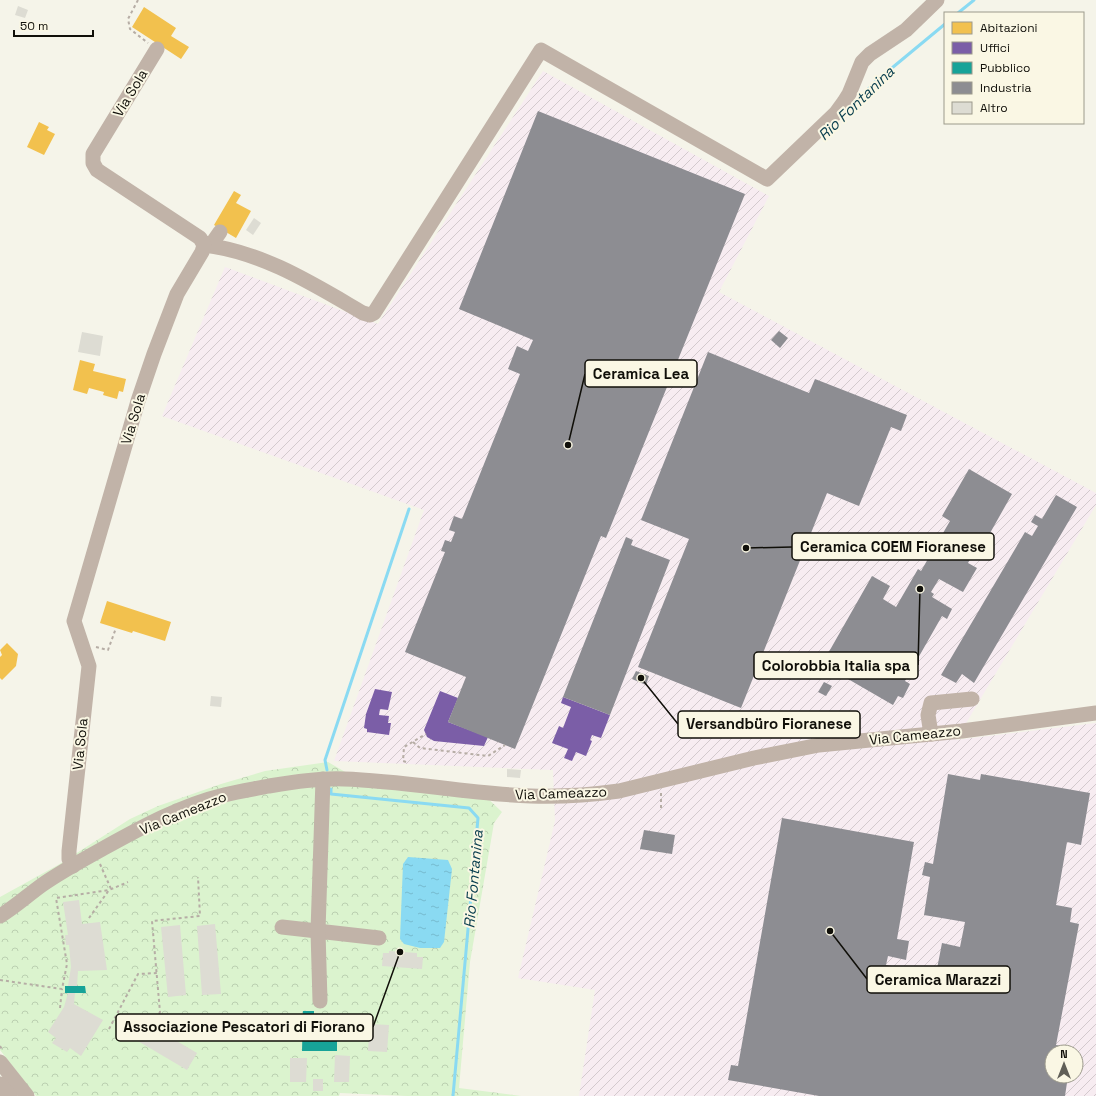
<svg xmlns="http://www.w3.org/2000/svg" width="1096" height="1096" font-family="'Space Grotesk',sans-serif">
	<defs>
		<pattern id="industrial-furrows" width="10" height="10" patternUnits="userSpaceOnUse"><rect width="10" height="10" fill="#f7ecf1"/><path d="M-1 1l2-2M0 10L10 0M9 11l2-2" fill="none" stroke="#d3c9cd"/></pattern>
		<pattern id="park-crowns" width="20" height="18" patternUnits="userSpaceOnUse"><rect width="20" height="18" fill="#dbf3ce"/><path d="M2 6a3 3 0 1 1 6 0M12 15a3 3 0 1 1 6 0" fill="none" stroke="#bbcfb0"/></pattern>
		<pattern id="water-ripples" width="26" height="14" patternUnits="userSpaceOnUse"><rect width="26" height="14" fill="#8adaf2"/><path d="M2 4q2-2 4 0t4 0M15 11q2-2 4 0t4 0" fill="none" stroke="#76bace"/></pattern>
	</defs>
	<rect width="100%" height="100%" fill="#f5f4e9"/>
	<path fill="url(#industrial-furrows)" fill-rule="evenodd" d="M543 71 769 196 719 292 1096 493V505L956 740 1096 723V1096H579L595 990 518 978 555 821 553 770 334 761 424 510 162 416 225 267 378 324ZM1052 1052H1076V1076H1052Z"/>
	<path fill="url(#park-crowns)" d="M328 762 359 780 480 791 502 812 494 823 470 962 459 1088 521 1096H407L340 1093 339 1096H36L0 1050V897L58 865 130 819 158 806 221 784 265 771Z"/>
	<path fill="url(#water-ripples)" d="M408 857 448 860 452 869 444 942 440 948H420L404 944 400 939 403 864Z"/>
	<g fill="#f2c14e">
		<path d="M144 7 176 28 171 36 189 47 181 59 132 27Z"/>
		<path d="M39 122 49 127 47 130 55 134 44 155 27 147Z"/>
		<path d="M234 191 241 195 236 203 251 211 236 238 214 225Z"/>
		<path d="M80 360 95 364 93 371 126 379 123 392 119 391 117 399 103 395 104 392 89 388 87 394 73 390Z"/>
		<path d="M107 601 171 622 165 641 133 631 132 633 100 623Z"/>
		<path d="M7 643 18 654 16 666 2 680 0 678V657L2 655 0 650Z"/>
	</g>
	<g fill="#7b5ea7">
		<path d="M375 689 392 692 388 710 380 709 379 715 389 716 388 723H391L389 735 367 732V729L364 728 366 714Z"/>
		<path d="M440 691 458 698 448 722 488 737 484 746 434 741 427 737 424 730Z"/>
		<path d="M563 697 610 715 601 738 592 735 590 740 592 741 586 756 576 752 572 761 564 758 568 749 552 743 559 726 563 728 571 707 561 703Z"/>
	</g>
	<g fill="#17a398">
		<path d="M65 986H85L86 993H65Z"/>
		<path d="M303 1011H314V1025H322V1015H337V1051H302Z"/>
	</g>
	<g fill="#8d8d92">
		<path d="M538 111 745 194 606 538 601 536 515 749 448 722 466 677 405 652 445 552 441 551 445 540 451 542 455 532 449 530 454 516 462 519 520 374 508 369 517 346 528 351 533 340 459 309Z"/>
		<path d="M779 331 788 338 780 348 771 340Z"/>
		<path d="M708 352 809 393 815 379 907 415 901 431 891 427 859 506 827 493 741 708 638 667 689 539 641 520Z"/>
		<path d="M969 469 1012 494 985 542 970 534 959 553 970 559 968 563 977 568 963 592 939 579 931 592 934 594 932 597 952 609 947 619 942 616 905 681 910 684 903 698 898 696 893 705 822 664 872 576 890 586 883 599 896 607 918 569 921 571 950 521 942 516Z"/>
		<path d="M1056 495 1077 507 974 683 962 674 956 683 941 675 1025 532 1032 536 1038 526 1031 522 1035 515 1042 519Z"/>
		<path d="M626 537 633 540 631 545 670 560 610 715 563 697Z"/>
		<path d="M636 671 649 676 646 685 632 679Z"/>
		<path d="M824 682 832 686 826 696 818 692Z"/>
		<path d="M948 774 980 780 981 774 1090 793 1081 845 1067 842 1056 905 1072 908 1070 922 1079 924 1056 1045 1073 1048 1072 1052H1052V1076H1068L1065 1096H819L728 1080 731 1065 738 1066 782 818 914 842 897 939 909 941 906 960 888 956 886 965 936 974 942 943 960 947 965 922 924 915 930 877 922 875 925 862 933 864Z"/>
		<path d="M644 830 675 835 672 854 640 849Z"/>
	</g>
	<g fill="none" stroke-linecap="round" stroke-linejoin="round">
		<g stroke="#8adaf2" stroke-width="3">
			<path d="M958 13 974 0"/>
			<path d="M848 109 875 82 945 24"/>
			<path d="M327 770 325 760 409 509"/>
			<path d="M331 789V794L469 808 478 818 453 1096"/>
		</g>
	</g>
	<g fill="#dddcd3">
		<path d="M18 6 28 10 25 18 15 15Z"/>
		<path d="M254 218 261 223 253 235 246 230Z"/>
		<path d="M82 332 103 336 100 356 78 352Z"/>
		<path d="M211 696 222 697 221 707 210 706Z"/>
		<path d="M507 769 521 770 520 778 507 777Z"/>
		<path d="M79 900 82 924 100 922 107 970 78 971 77 986H68L71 967 69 945H66L65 935H68L63 902Z"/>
		<path d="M215 924 221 994 202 995 197 926Z"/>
		<path d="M180 925 186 995 168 997 161 927Z"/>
		<path d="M389 951 417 953V957H423L422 969 382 966 383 953H389Z"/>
		<path d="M68 993H75L74 1004 103 1020 81 1056 70 1048 67 1052 52 1043 56 1038 48 1032 64 1007Z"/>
		<path d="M136 1017 197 1053 187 1070 126 1034Z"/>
		<path d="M370 1024 389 1025 387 1052 368 1051Z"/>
		<path d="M335 1055 350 1056 349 1082H334Z"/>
		<path d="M290 1058H307L306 1082H290Z"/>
		<rect x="313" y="1079" width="10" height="12"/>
	</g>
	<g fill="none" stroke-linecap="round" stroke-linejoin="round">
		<g stroke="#b6ada5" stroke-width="2" stroke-dasharray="3 3" stroke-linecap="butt">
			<path d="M138 0 128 19 130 29 148 43"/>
			<path d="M96 647 108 650 116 628"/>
			<path d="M413 742 420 748 488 756 505 745"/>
			<path d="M406 762 403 761 404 747 426 734"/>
			<path d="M661 793V808"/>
			<path d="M100 864 111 889"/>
			<path d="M89 918 109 890 128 882"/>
			<path d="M0 980 62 989 67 964 56 898 109 890"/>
			<path d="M60 1008 62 989"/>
			<path d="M153 1024 160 1012 152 921 200 916 198 877"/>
			<path d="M109 1029 138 974 157 973"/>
			<path d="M0 1046 3 1051"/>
		</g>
		<g stroke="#c1b3a8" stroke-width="15">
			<path d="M220 232 213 242 204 245C263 252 313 284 363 313L370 315 374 313 541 50 767 179 836 113 844 102 849 94 862 62 870 54 906 30 937 0"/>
			<path d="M931 734 928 715 931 703 972 699"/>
			<path d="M73 866 69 859V851L89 666 74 621 138 401 154 354 177 294 202 252 204 245 200 238 97 170 93 163V154L157 49"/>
			<path d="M0 916C15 907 28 895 42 885 62 871 83 860 104 848 142 827 182 805 224 795 239 791 254 789 269 786 294 782 319 778 344 779 407 781 469 794 531 796 561 797 590 795 619 791L754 758 819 745 962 731 1096 713"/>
			<path d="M282 927 379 938"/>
			<path d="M320 1001 318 931 323 779"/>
			<path d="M0 1062 27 1096"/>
			<path d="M0 1084 10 1096"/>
		</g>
	</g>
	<g text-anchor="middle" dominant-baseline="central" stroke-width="4" stroke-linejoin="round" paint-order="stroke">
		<g font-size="14" fill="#100f09" stroke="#faf7e4">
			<text transform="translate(130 93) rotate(-59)">Via Sola</text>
			<text transform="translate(133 419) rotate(-73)">Via Sola</text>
			<text transform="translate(915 735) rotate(-6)">Via Cameazzo</text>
			<text transform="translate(80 744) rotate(-84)">Via Sola</text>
			<text transform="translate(561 793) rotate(-2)">Via Cameazzo</text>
			<text transform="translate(183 813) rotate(-22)">Via Cameazzo</text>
		</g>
		<g font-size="15" font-style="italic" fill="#073d4d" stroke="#faf7e4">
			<text transform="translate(856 103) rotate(-44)">Rio Fontanina</text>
			<text transform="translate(473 879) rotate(-85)">Rio Fontanina</text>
		</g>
	</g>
	<path fill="none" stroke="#100f09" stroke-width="1.5" d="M568 445L585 374M746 548L792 547M920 589L918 665M641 678L678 724M830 931L867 979M400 952L373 1027"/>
	<g fill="#100f09" stroke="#faf7e4" stroke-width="1.5">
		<circle cx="568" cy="445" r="4"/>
		<circle cx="746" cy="548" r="4"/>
		<circle cx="920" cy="589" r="4"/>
		<circle cx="641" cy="678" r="4"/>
		<circle cx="830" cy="931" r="4"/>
		<circle cx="400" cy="952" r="4"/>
	</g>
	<g fill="#faf7e4" stroke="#100f09" stroke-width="1.5">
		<rect x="585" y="360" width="112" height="27" rx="4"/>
		<rect x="792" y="533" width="202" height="27" rx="4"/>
		<rect x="754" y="652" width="164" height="27" rx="4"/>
		<rect x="678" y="711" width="182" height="27" rx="4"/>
		<rect x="867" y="966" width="143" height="27" rx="4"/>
		<rect x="116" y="1014" width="257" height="27" rx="4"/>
	</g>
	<g font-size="15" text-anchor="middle" font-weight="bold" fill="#100f09">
		<text x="641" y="379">Ceramica Lea</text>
		<text x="893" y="552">Ceramica COEM Fioranese</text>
		<text x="836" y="671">Colorobbia Italia spa</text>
		<text x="769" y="729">Versandbüro Fioranese</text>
		<text x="938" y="985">Ceramica Marazzi</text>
		<text x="244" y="1032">Associazione Pescatori di Fiorano</text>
	</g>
	<rect x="944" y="12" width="140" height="112" fill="#faf7e4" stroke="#9c9a8c"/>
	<rect x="952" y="22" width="20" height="12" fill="#f2c14e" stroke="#9c9a8c"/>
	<text x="980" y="32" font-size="12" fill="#100f09">Abitazioni</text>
	<rect x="952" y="42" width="20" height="12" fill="#7b5ea7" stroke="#9c9a8c"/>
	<text x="980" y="52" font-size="12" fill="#100f09">Uffici</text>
	<rect x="952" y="62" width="20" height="12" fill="#17a398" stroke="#9c9a8c"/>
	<text x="980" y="72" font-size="12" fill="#100f09">Pubblico</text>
	<rect x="952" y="82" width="20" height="12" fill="#8d8d92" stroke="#9c9a8c"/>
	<text x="980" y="92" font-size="12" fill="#100f09">Industria</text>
	<rect x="952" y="102" width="20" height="12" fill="#dddcd3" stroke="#9c9a8c"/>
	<text x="980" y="112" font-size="12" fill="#100f09">Altro</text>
	<g transform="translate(1064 1064)"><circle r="19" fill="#faf7e4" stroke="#9c9a8c"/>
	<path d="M0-3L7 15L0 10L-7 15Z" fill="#605f57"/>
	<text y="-6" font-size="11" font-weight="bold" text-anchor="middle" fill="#100f09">N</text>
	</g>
	<path d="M14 30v6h79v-6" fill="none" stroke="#100f09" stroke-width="2"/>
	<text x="20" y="30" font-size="12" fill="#100f09" stroke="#faf7e4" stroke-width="3" paint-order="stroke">50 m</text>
</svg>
